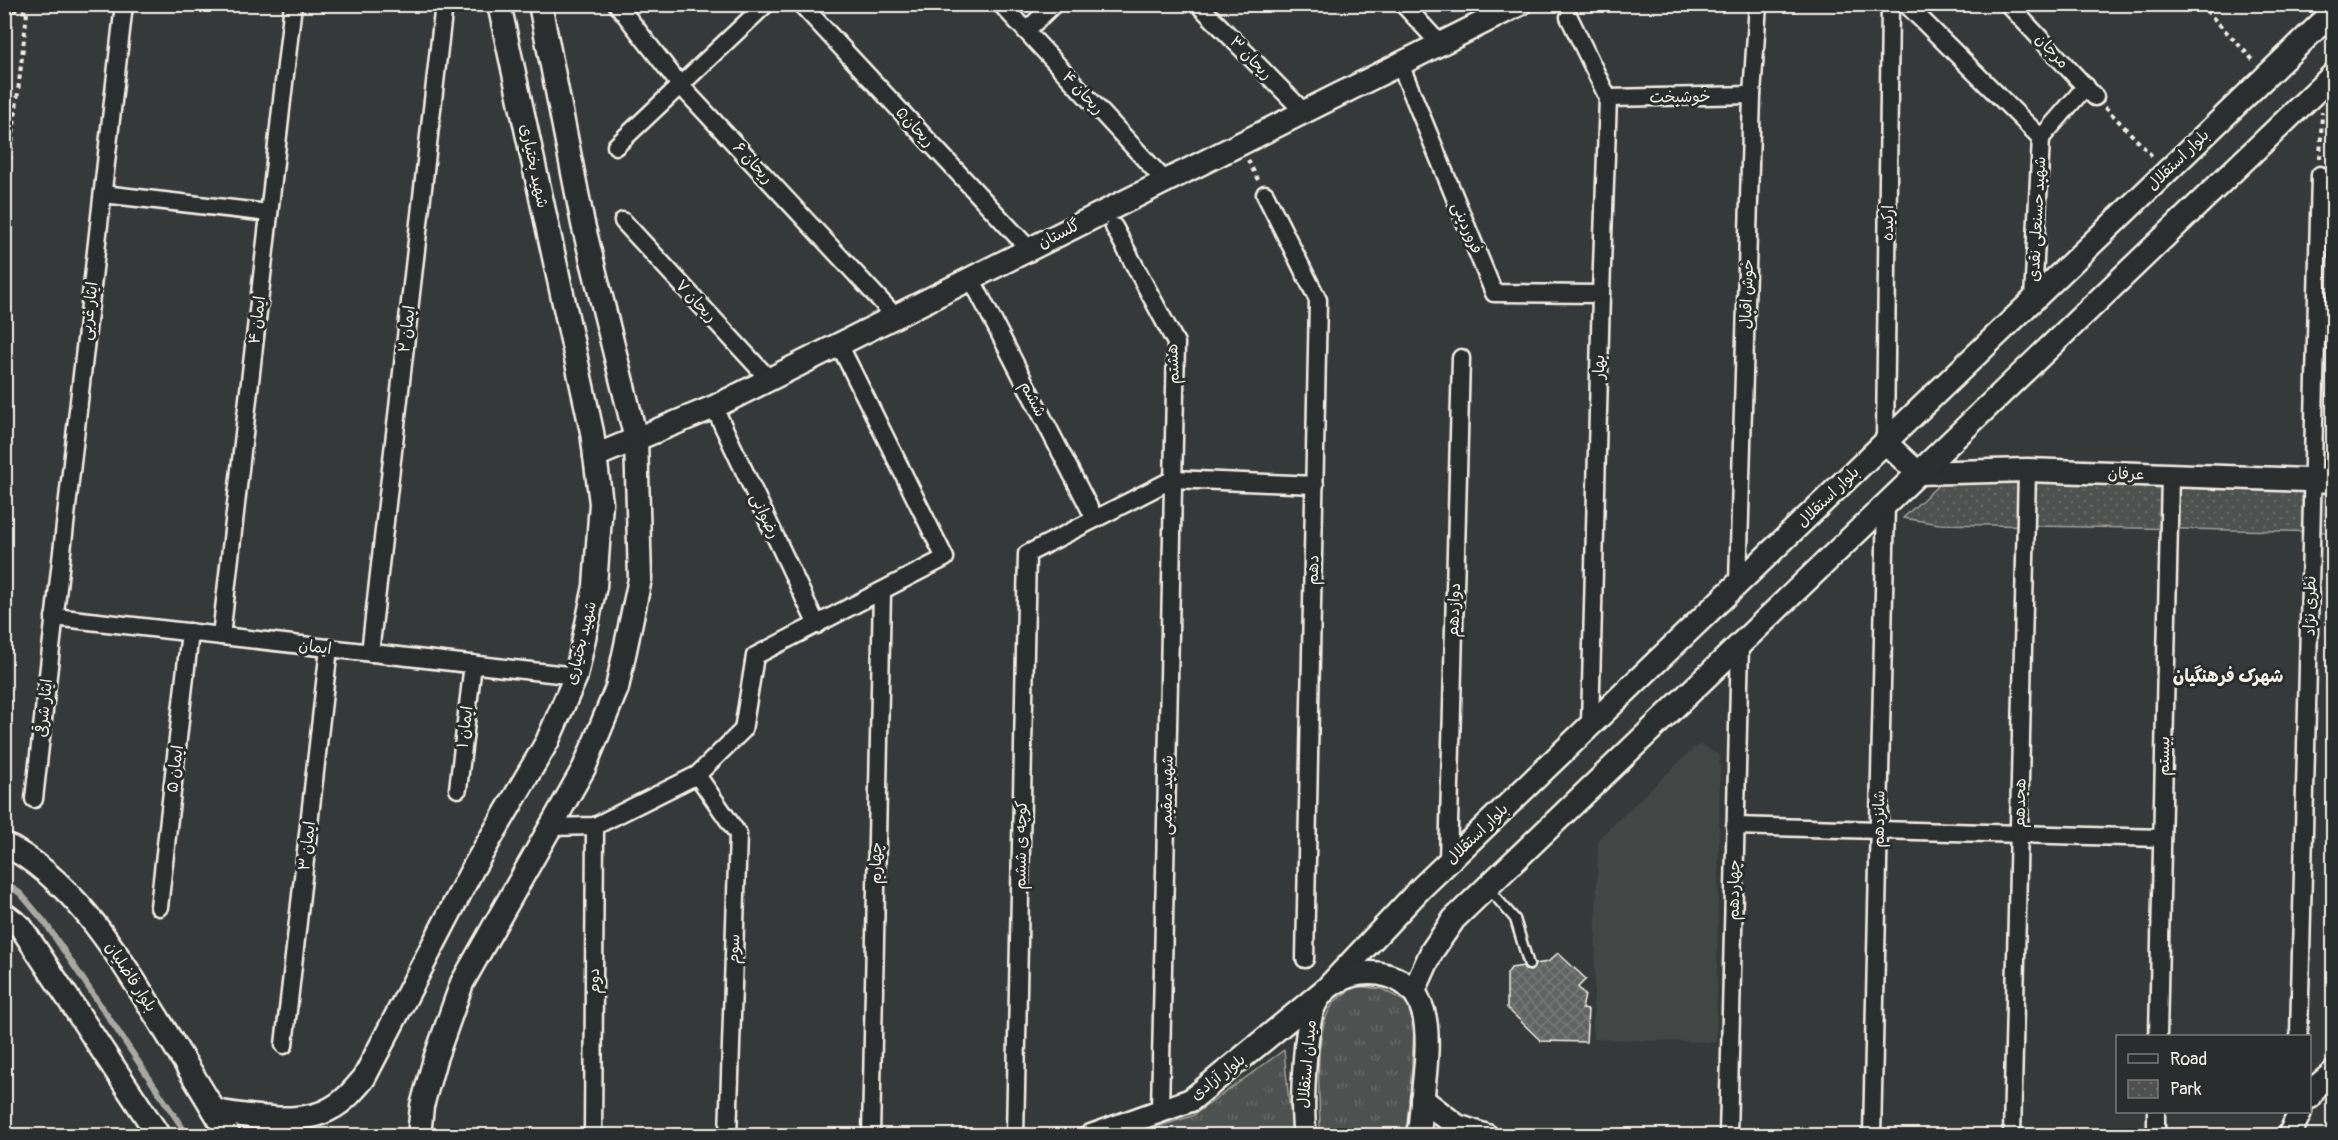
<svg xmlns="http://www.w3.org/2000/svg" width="2338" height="1140" font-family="Pangolin,'Playpen Sans Arabic',sans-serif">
	<defs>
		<pattern id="grass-tufts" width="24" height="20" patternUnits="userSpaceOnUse" patternTransform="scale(1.5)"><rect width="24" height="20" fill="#4e514f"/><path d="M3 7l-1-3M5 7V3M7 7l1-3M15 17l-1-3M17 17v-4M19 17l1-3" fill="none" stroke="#686a68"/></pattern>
		<pattern id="park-dots" width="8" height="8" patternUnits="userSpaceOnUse" patternTransform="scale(1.5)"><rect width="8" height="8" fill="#4e514f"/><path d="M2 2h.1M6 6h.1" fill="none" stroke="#686a68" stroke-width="1.8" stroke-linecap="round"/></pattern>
		<pattern id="building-cross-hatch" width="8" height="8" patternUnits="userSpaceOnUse" patternTransform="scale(1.5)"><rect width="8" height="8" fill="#616362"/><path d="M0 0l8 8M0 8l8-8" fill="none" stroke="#787a78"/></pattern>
	</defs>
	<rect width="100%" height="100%" fill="#363939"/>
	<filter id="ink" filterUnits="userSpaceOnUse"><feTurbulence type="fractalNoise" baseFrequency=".0167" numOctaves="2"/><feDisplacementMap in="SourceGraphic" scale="12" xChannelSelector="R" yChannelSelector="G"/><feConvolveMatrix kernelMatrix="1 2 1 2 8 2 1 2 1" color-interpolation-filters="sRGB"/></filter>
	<g filter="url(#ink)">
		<path fill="#434645" d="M1702 745 1720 756 1716 1042 1593 1039 1598 839 1694 748Z"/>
		<g fill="url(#grass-tufts)" stroke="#a1a19c" stroke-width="1.5">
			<path d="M1356 986 1382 989 1408 1003 1414 1031 1408 1127 1402 1136 1324 1135 1320 1130C1320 1095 1312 1033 1333 1004 1338 997 1349 991 1356 986Z"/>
			<path d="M1284 1050 1289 1103 1296 1135 1128 1136 1192 1116Z"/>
		</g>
		<path fill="url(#park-dots)" stroke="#a1a19c" stroke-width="1.5" d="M1945 479 2333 491V532L1939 524 1903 518Z"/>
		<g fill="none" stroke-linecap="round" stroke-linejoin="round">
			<path stroke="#a8a7a1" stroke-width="6" d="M4 882 21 894 46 924 188 1136"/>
		</g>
		<path fill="url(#building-cross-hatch)" stroke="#f4f1e8" stroke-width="1.5" d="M1558 953 1586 979 1578 987 1585 995 1582 1009 1588 1010 1586 1042 1541 1041 1507 1008V974L1511 968 1523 966 1525 970 1531 971 1535 964 1548 962Z"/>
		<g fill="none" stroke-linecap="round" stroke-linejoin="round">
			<defs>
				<path id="lane" d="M1487 887 1515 919 1529 965"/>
				<g id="street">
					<path d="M617 4 680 85 895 316"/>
					<path d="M801 4 1029 249"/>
					<path d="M1001 4 1165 181"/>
					<path d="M1198 4 1304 112"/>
					<path d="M1403 4 1440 44"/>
					<path d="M1906 4 2041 138"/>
					<path d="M2008 4 2095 97"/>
					<path d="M1569 17 1608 98 1601 294 1590 725"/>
					<path d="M1026 31 1054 4"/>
					<path d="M1400 64 1494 293 1601 294"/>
					<path d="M1608 98 1752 95"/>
					<path d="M2041 138 2086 86"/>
					<path d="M616 146 766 4"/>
					<path d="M103 194 269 213"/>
					<path d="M1265 194 1318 300 1305 959"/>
					<path d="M623 221 769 379"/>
					<path d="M1114 227 1176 343 1160 1111"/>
					<path d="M971 278 1095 519"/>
					<path d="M2033 300 2041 138"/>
					<path d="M714 407 817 625"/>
					<path d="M1885 442 1890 4"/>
					<path d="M1738 583 1752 95 1758 4"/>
					<path d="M54 617 576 676"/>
					<path d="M221 636 293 4"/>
					<path d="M370 653 444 4"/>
					<path d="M697 775 738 834 728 1136"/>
					<path d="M458 789 473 664"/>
					<path d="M34 799 124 4"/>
					<path d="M1735 826 2162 838"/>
					<path d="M550 827 595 826 697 775 743 730 755 656 945 558 839 344"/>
					<path d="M1448 862 1461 358"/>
					<path d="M159 907 190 632"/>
					<path d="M2158 1036 2170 475"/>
					<path d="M2299 1036 2320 175"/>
					<path d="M284 1045 329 648"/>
					<path d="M593 1136 595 826"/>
					<path d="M871 1136 882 591"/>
					<path d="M1015 1136 1027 554 1173 479 1315 485"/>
					<path d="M1728 1136 1740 644"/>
					<path d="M1872 1136 1886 503"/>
					<path d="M2012 1136 2027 470"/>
					<path d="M2156 1136V1112"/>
				</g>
				<g id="secondary">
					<path d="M1885 442 1918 473 2027 470 2334 481"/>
					<path d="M595 456 714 407 1520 4"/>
					<path d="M4 844C75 880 119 957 160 1022 183 1060 207 1097 229 1136"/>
					<path d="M4 914 21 927 159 1136"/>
					<path d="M1414 991 1432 951 1454 919 2334 74"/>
					<path d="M2310 1097 2316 1087 2334 1072"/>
					<path d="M1422 1099 1457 1126 1487 1136"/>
					<path d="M215 1111C248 1116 300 1126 330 1109 344 1102 354 1090 364 1078L472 870 547 742 576 676 595 586 601 503 592 432 499 4"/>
					<path d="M419 1136 422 1106 435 1059 462 983 584 768 617 688 640 579 636 439 583 224 540 4"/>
					<path d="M1091 1136 1191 1100 1327 988 1421 888 2334 11"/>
					<path d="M1305 1136C1301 1110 1304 1026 1315 1004 1333 969 1386 962 1413 991 1417 995 1421 1005 1423 1011 1432 1039 1422 1094 1420 1125L1417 1136"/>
					<path d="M2289 1136 2300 1112"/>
				</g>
			</defs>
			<use href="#lane" stroke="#f4f1e8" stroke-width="13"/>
			<use href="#street" stroke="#f4f1e8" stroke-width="21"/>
			<use href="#secondary" stroke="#f4f1e8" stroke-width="27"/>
			<g stroke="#f4f1e8" stroke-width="4" stroke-dasharray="4.5 4.5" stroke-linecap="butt">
				<path d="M2200 4 2254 61"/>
				<path d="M4 8 27 12"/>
				<path d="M2105 107 2154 158"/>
				<path d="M2320 159 2322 112"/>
				<path d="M1248 160 1258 180"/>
				<path d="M4 214 28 4"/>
			</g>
			<use href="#lane" stroke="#2a2d2e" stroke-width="8"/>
			<use href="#street" stroke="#2a2d2e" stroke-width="16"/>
			<use href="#secondary" stroke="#2a2d2e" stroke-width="22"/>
		</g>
	</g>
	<g text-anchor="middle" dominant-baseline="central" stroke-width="6" stroke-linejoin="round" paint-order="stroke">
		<g font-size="16" fill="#f4f1e8" stroke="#2a2d2e">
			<text transform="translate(2052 51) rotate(47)">مرجان</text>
			<text transform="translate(1251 58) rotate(46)">ریحان ۳</text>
			<text transform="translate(1083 93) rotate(47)">ریحان ۴</text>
			<text transform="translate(1680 97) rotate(-1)">خوشبخت</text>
			<text transform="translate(915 127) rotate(47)">ریحان۵</text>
			<text transform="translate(2178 160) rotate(-44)">بلوار استقلال</text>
			<text transform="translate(753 163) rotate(47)">ریحان ۶</text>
			<text transform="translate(534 166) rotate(78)">شهید بختیاری</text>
			<text transform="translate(2037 219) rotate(-87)">شهید حسنعلی نقدی</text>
			<text transform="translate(1888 223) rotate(-89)">ارکیده</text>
			<text transform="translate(1467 228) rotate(67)">فروردینی</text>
			<text transform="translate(1059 234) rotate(-27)">گلستان</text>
			<text transform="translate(1747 294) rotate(-88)">خوش اقبال</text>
			<text transform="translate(696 301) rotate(47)">ریحان ۷</text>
			<text transform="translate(89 311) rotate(-83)">ایثار غربی</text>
			<text transform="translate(257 320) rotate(-83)">ایمان ۴</text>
			<text transform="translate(407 329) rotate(-83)">ایمان ۲</text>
			<text transform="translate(1173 364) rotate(-93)">هشتم</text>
			<text transform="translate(1599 367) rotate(-89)">بهار</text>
			<text transform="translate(1033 399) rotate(63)">ششم</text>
			<text transform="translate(2126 474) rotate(2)">عرفان</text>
			<text transform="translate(1828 497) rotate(-44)">بلوار استقلال</text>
			<text transform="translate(765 516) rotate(65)">رضوانی</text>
			<text transform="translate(1313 570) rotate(-89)">دهم</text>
			<text transform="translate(2310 606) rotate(-89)">نظری نژاد</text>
			<text transform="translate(1454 610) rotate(-88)">دوازدهم</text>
			<text transform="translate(581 643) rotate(-76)">شهید بختیاری</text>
			<text transform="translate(315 647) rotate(7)">ایمان</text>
			<text transform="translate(44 708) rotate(-84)">ایثار شرقی</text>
			<text transform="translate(465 727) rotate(-83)">ایمان ۱</text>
			<text transform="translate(2164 756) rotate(-89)">بیستم</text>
			<text transform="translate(175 769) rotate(-83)">ایمان ۵</text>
			<text transform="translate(1167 795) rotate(-89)">شهید مقیمی</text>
			<text transform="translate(2020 803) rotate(-89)">هجدهم</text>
			<text transform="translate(1879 819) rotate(-89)">شانزدهم</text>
			<text transform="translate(1477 834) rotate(-44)">بلوار استقلال</text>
			<text transform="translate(1021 845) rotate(-89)">کوچه ی ششم</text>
			<text transform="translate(307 846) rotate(-83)">ایمان ۳</text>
			<text transform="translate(876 863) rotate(-89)">چهارم</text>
			<text transform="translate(1734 890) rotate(-89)">چهاردهم</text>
			<text transform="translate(734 949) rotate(-88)">سوم</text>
			<text transform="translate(131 977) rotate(57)">بلوار فاضلیان</text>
			<text transform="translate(594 981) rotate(-90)">دوم</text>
			<text transform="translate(1307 1064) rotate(-85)">میدان استقلال</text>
			<text transform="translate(1218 1077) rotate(-38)">بلوار آزادی</text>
		</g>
		<g font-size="18" font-weight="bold" fill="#f4f1e8" stroke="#2a2d2e">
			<text x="2228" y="676">شهرک فرهنگیان</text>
		</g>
	</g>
	<rect width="2338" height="1140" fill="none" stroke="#2a2d2e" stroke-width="24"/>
	<rect x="12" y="12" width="2314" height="1116" fill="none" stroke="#f4f1e8" stroke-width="2" filter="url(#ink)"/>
	<rect x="2116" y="1035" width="195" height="78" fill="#2a2d2e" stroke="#7b7b78" stroke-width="1.5"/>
	<rect x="2128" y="1054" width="30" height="9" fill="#2a2d2e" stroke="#7b7b78" stroke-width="1.5"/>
	<text x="2170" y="1065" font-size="18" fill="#f4f1e8">Road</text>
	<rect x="2128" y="1080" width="30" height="18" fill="url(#park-dots)" stroke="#7b7b78" stroke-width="1.5"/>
	<text x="2170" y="1095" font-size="18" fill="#f4f1e8">Park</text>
</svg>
